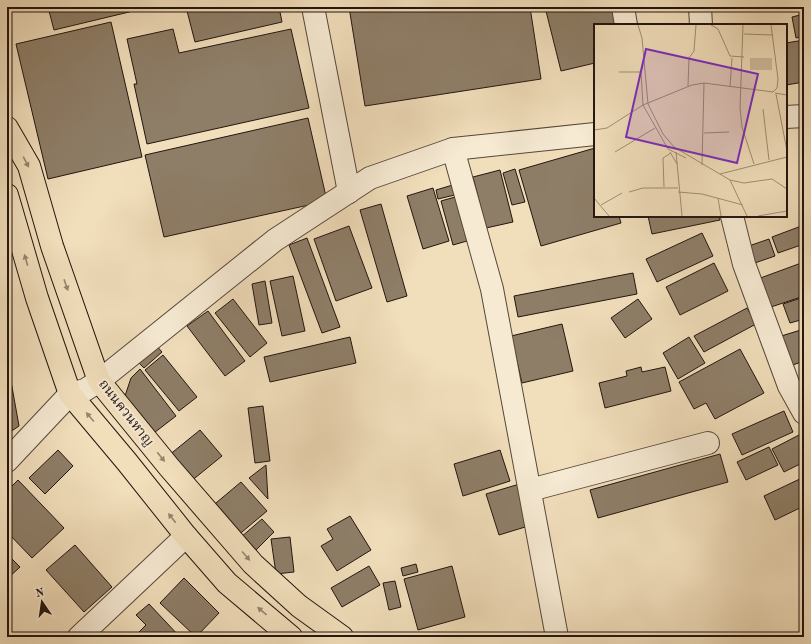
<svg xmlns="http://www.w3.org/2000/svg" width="811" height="644" font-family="'Old Standard TT','Noto Serif Thai',serif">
	<rect width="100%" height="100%" fill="#f1debb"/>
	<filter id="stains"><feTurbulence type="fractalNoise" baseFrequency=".005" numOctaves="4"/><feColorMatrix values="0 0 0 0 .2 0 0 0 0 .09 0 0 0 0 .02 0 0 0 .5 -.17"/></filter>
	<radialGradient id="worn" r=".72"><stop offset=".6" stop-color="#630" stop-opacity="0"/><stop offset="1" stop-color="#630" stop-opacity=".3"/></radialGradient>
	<g fill="#8e7e68" stroke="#23150f">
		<path d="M48 7H150L54 30Z"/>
		<path d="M186 7H279L282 22 195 42Z"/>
		<path d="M349 7H530L541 79 365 106Z"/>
		<path d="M545 7H612L616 25H595V63L561 71Z"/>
		<path d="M804 14V36L796 38 792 17Z"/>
		<path d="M111 22 142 157 48 179 16 44Z"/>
		<path d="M173 29 179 53 291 29 309 108 147 144 134 84H137L127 39Z"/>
		<path d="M804 40V82L786 85V43Z"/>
		<path d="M308 118 327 201 164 237 145 155Z"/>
		<path d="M595 148V216H619L621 223 541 246 519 170Z"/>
		<path d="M515 169 525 202 512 205 503 173Z"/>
		<path d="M500 170 513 222 486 228 473 177Z"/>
		<path d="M456 184 459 194 438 199 436 190Z"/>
		<path d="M433 188 449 241 423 249 407 196Z"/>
		<path d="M462 195 474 239 453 245 441 201Z"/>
		<path d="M381 204 407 296 387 302 360 210Z"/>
		<path d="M648 216H719L720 220 652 234Z"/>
		<path d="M804 225V244L778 253 772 237Z"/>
		<path d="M349 226 372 288 336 301 314 239Z"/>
		<path d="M702 233 713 256 657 282 646 259Z"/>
		<path d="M307 238 340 327 322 333 289 245Z"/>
		<path d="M769 239 775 256 749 265 743 248Z"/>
		<path d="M804 262V296L765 309 755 280Z"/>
		<path d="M714 263 728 291 680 315 666 287Z"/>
		<path d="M633 273 637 294 518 317 514 296Z"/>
		<path d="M293 276 305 331 282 336 270 281Z"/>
		<path d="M265 281 272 323 259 325 252 284Z"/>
		<path d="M804 297V319L790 323 783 304Z"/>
		<path d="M233 299 267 343 250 357 215 313Z"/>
		<path d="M638 299 652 319 625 338 611 318Z"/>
		<path d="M747 308 756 324 704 352 694 336Z"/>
		<path d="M208 311 245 361 225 376 187 326Z"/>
		<path d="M562 324 573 371 522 383 511 336Z"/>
		<path d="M804 329V361L787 367 778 337Z"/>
		<path d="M350 337 356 363 270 382 264 357Z"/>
		<path d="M689 337 705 363 678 379 663 353Z"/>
		<path d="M154 343 162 352 144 368 136 360Z"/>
		<path d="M740 349 764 393 715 419 706 403 694 409 679 382Z"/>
		<path d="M163 355 197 397 179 411 145 370Z"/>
		<path d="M7 359 19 426 7 434Z"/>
		<path d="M641 367 642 372 665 367 671 391 605 408 599 383 627 376 626 371Z"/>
		<path d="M140 369 176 416 150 436 125 396 131 378Z"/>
		<path d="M263 406 270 461 255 463 248 408Z"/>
		<path d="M784 411 793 432 742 455 732 434Z"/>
		<path d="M200 430 222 456 190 482 168 456Z"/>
		<path d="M799 435 804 445V462L784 472 772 449Z"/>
		<path d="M769 447 778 465 746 480 737 462Z"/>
		<path d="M58 450 73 466 45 494 29 478Z"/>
		<path d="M500 450 510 481 463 496 454 464Z"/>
		<path d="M720 454 728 482 598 518 590 490Z"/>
		<path d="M266 465 268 499 249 478Z"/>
		<path d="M804 477V506L775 520 764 496Z"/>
		<path d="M18 480 64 528 32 558 7 532V491Z"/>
		<path d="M241 482 267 511 236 537 210 508Z"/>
		<path d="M523 483 535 524 499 535 486 494Z"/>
		<path d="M350 516 371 550 337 571 321 546 333 539 327 529Z"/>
		<path d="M262 519 274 532 254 552 240 538Z"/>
		<path d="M290 537 294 572 276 574 271 539Z"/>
		<path d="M75 545 112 587 84 612 46 570Z"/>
		<path d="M7 554 20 567 7 579Z"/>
		<path d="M416 564 418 572 403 576 401 568Z"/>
		<path d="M369 566 380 585 342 607 331 588Z"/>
		<path d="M452 566 465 617 418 630 404 579Z"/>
		<path d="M184 578 219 613 196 637 160 603Z"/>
		<path d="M395 581 401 607 389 610 383 583Z"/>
		<path d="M149 604 180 637H134L146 625 136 615Z"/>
	</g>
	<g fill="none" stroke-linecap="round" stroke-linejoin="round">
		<defs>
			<g id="minor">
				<path d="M313 7 349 192"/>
				<path d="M623 7 626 25"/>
				<path d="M700 7 701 25"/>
				<path d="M786 117 804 116"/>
				<path d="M453 149 492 289 557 637"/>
				<path d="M732 216 744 264 789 386 804 413"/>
				<path d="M7 461 70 394 85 390 99 381 275 240 370 178 453 149 595 134"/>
				<path d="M530 490 708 443"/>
				<path d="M79 637 186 536"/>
			</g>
			<g id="major">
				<path d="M7 128 29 166 52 246 99 381 169 467 253 564 299 606 342 637"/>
				<path d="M7 195 37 298 70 394 127 462 186 536 227 583 291 637"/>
			</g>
		</defs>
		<use href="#minor" stroke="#56473a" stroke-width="24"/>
		<use href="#major" stroke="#23150f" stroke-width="24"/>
		<use href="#minor" stroke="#f6ead3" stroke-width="22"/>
		<use href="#major" stroke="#f1debb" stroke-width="22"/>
	</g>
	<defs><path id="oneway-solid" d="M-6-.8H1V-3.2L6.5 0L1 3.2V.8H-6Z"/></defs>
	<g fill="#94846e">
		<use href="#oneway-solid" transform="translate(26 162) rotate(62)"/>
		<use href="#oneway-solid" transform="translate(26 260) rotate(-106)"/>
		<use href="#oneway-solid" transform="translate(66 285) rotate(71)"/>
		<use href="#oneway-solid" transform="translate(90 417) rotate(-131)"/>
		<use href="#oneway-solid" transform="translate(161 457) rotate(51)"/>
		<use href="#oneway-solid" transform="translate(172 518) rotate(-128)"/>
		<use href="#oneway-solid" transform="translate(246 556) rotate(49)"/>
		<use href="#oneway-solid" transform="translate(262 611) rotate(-140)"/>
	</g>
	<g text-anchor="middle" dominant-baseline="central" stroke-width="4" stroke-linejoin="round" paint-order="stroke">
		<g font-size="14" fill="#23150f" stroke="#f6ead3">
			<text transform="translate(126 413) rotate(52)">ถนนควนหาญ</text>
		</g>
	</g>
	<g transform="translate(594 24)">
		<rect width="193" height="193" fill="#f1debb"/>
		<path d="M156 34H178V46H156Z" fill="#cebc9e"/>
		<path fill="none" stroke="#9f8e76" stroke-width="1" d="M44 1 48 14 54 80 69 110 80 123 136 156 150 159 178 155 193 165M117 1 124 5 136 32 150 33M149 1 146 84 148 103 160 140M150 10 179 11M49 41 47 48 49 81 74 125 92 134M25 48H47M94 62 95 34 100 27 102 1M136 63 138 34M181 69 193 71M182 70 193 127M169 85 175 136M0 106 13 104 49 81 98 61 110 59 179 68 183 64 184 55 177 1M110 109 135 108M21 128 61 104M76 128 83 140M82 128 88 192M108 141 110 59M126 150 193 133M136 156 153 192M70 163 69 134 77 129M35 168 49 164H84M84 168 108 170 149 181M0 174 15 192M124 174 127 192M7 181 28 169M164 192 193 187"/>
		<path fill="#7b2cbf" fill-opacity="0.15" stroke="#7b2cbf" stroke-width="2" d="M52 25 164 50 143 139 32 113Z"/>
		<rect width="193" height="193" fill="none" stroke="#23150f" stroke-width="2"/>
	</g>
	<rect width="811" height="644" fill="none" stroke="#f1debb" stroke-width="24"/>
	<rect x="8" y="8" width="795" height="628" fill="none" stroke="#23150f" stroke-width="2"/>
	<rect x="12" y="12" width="787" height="620" fill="none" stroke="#23150f"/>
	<g transform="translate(42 602) rotate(347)" stroke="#f6ead3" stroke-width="3" paint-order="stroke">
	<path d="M0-3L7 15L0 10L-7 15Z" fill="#23150f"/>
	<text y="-6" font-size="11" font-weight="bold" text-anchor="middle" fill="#23150f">N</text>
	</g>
	<rect width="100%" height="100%" filter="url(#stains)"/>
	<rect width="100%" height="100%" fill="url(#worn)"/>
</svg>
